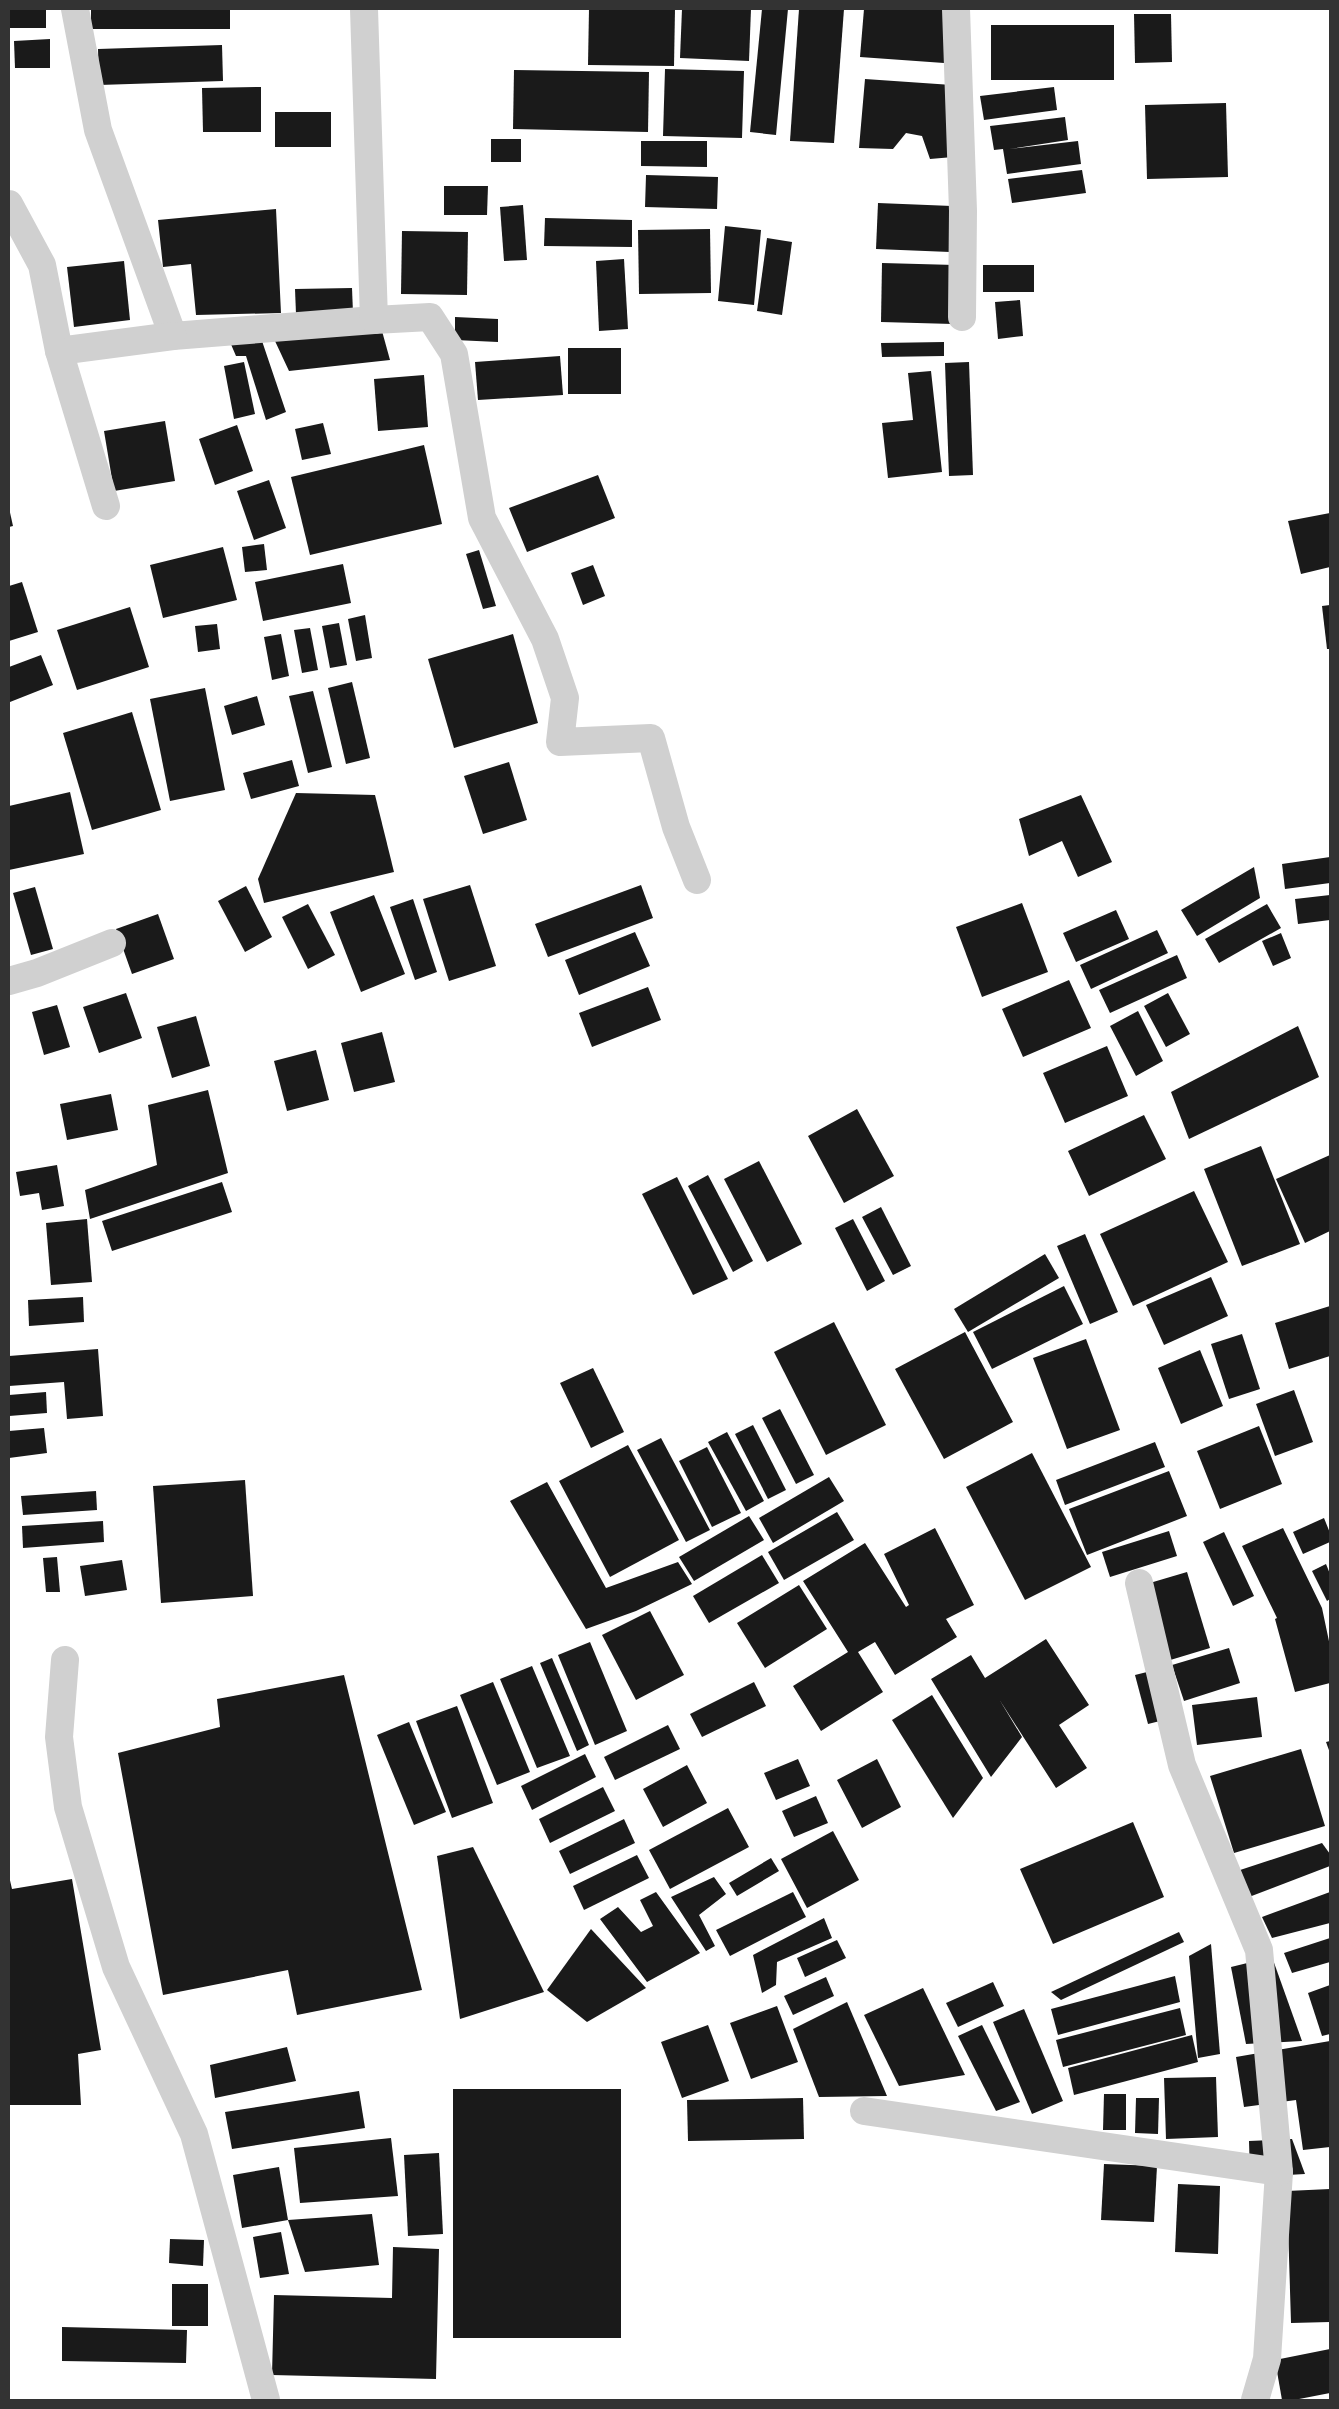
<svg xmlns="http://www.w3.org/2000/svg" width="1339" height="2409" font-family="'Fira Sans',sans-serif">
	<rect width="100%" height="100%" fill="#fff"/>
	<g fill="#1a1a1a">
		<rect x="9" y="9" width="37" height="19"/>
		<rect x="91" y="9" width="139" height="20"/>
		<path d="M589 9H675L674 66 588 65Z"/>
		<path d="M682 9H751L749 61 680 58Z"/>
		<path d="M762 9H788L776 135 750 132Z"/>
		<path d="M799 9H844L834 143 790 141Z"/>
		<path d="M864 9H948L944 63 860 57Z"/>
		<path d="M1134 14H1171L1172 62 1135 63Z"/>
		<rect x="991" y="25" width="123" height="55"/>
		<path d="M50 39V68H15L14 41Z"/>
		<path d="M222 45 223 81 99 85 98 49Z"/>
		<path d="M665 69 744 71 742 138 663 136Z"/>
		<path d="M514 70 649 72 648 132 513 129Z"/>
		<path d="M865 79 952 85 953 157 930 159 922 136 906 133 893 149 859 148Z"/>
		<path d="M261 87V132H203L202 88Z"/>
		<path d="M1054 87 1057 110 984 120 980 96Z"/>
		<path d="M1226 103 1228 177 1147 179 1145 105Z"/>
		<rect x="275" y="112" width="56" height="35"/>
		<path d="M1065 117 1068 140 1009 149 1078 141 1081 164 1007 174 1003 149 994 150 990 126Z"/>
		<rect x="491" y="139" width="30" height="23"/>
		<path d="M641 141H707V167L641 166Z"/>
		<path d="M1082 170 1086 193 1012 203 1008 179Z"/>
		<path d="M646 175 718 177 717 209 645 207Z"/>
		<path d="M444 186H488L487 215H444Z"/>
		<path d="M878 203 952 206 950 252 876 249Z"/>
		<path d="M523 205 527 260 504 261 500 207Z"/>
		<path d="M276 209 281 313 196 315 191 264 163 267 158 220Z"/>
		<path d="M545 218 632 220V247L544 246Z"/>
		<path d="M725 226 761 230 754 305 718 301Z"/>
		<path d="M710 229 711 293 639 294 638 230Z"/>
		<path d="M402 231 468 232 467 295 401 294Z"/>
		<path d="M767 238 792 242 782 315 757 311Z"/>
		<path d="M624 259 628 329 599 331 596 261Z"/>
		<path d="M124 261 130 320 74 327 67 267Z"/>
		<path d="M882 263 955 265 953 324 881 322Z"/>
		<rect x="983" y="265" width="51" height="27"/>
		<path d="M352 288 353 313 296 314 295 289Z"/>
		<path d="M1020 300 1023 336 998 339 995 302Z"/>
		<path d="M455 317 498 319V342L455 340Z"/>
		<path d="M382 331 390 360 289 371 275 341Z"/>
		<path d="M261 338 286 412 266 420 246 356H236L230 342Z"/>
		<path d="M944 342V356L882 357 881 343Z"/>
		<rect x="568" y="348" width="53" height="46"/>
		<path d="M560 356 563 395 478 400 475 362Z"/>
		<path d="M244 362 255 414 234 419 224 366Z"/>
		<path d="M969 362 973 475 949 476 945 363Z"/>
		<path d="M931 371 942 472 888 478 882 423 913 420 908 373Z"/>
		<path d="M424 375 428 427 378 431 374 379Z"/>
		<path d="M165 421 175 481 114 491 104 431Z"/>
		<path d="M323 423 331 454 302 460 295 429Z"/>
		<path d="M237 425 253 471 215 485 199 439Z"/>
		<path d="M424 445 442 524 310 555 291 477Z"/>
		<path d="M598 475 615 518 527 552 509 508Z"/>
		<path d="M269 480 286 528 254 540 237 491Z"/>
		<path d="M9 508 13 526 9 527Z"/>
		<path d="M1330 513V567L1301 574 1288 521Z"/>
		<path d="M264 544 267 570 245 572 242 547Z"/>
		<path d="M223 547 237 600 163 618 150 565Z"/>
		<path d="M479 550 496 606 483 609 466 554Z"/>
		<path d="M343 564 351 603 263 621 255 582Z"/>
		<path d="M593 565 605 596 583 605 571 573Z"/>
		<path d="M22 582 38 632 9 641V586Z"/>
		<path d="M1330 605V649H1327L1322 606Z"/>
		<path d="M130 607 149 667 77 690 57 630Z"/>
		<path d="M365 615 372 658 356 661 348 619Z"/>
		<path d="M339 623 347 665 330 668 322 626Z"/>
		<path d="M217 624 220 649 198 652 195 626Z"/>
		<path d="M310 628 318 670 302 673 294 630Z"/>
		<path d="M281 634 289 676 272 680 264 637Z"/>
		<path d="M513 634 538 723 454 748 428 659Z"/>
		<path d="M41 655 53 685 10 702 9 667Z"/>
		<path d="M352 682 370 758 346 764 328 688Z"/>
		<path d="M205 688 225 790 170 801 150 699Z"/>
		<path d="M313 691 332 767 308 773 289 696Z"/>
		<path d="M257 696 265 725 232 735 224 706Z"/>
		<path d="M132 712 161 810 92 830 63 733Z"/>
		<path d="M292 760 299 786 251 799 243 773Z"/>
		<path d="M509 762 527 820 483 834 464 776Z"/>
		<path d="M70 792 84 854 9 870V806Z"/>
		<path d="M296 793 375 795 394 872 264 903 258 879Z"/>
		<path d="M1081 795 1112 862 1078 877 1062 841 1029 856 1019 819Z"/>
		<path d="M1330 857V883L1285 889 1282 864Z"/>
		<path d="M1254 867 1260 898 1197 936 1181 910Z"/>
		<path d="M470 885 496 966 449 981 423 899Z"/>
		<path d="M641 885 653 918 548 957 535 924Z"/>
		<path d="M246 886 272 937 245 952 218 901Z"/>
		<path d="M35 887 53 949 31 955 13 893Z"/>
		<path d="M374 895 405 974 361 992 330 912Z"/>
		<path d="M1330 895V920L1298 924 1295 899Z"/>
		<path d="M413 899 437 972 415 980 390 907Z"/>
		<path d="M1022 903 1048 972 982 997 956 927Z"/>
		<path d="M308 904 335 955 308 969 282 917Z"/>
		<path d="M1267 904 1281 928 1219 963 1205 939Z"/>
		<path d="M1116 910 1129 939 1076 962 1063 933Z"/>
		<path d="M158 914 174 959 132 974 116 929Z"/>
		<path d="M1157 930 1168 953 1091 989 1080 965Z"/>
		<path d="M635 932 650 966 579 995 565 960Z"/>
		<path d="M1281 933 1291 958 1273 966 1262 941Z"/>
		<path d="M1177 955 1187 978 1110 1013 1099 990Z"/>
		<path d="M1069 980 1091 1028 1023 1057 1002 1009Z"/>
		<path d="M648 987 661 1020 592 1047 579 1013Z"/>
		<path d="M126 993 142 1038 99 1053 83 1007Z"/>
		<path d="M1168 993 1190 1034 1166 1047 1144 1006Z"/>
		<path d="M57 1005 70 1047 44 1055 32 1012Z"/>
		<path d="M1138 1011 1163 1061 1136 1076 1110 1026Z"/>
		<path d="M196 1016 210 1066 172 1078 157 1027Z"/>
		<path d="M1298 1026 1319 1077 1189 1139 1171 1092Z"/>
		<path d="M382 1032 395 1082 354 1092 341 1043Z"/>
		<path d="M1107 1046 1128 1096 1065 1123 1043 1073Z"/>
		<path d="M316 1050 329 1100 287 1111 274 1061Z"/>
		<path d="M208 1090 228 1173 90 1219 85 1190 157 1165 148 1105Z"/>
		<path d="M111 1094 118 1130 67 1140 60 1104Z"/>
		<path d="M857 1109 894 1176 844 1203 808 1136Z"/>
		<path d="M1144 1115 1166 1159 1089 1196 1068 1151Z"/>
		<path d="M1261 1146 1300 1244 1242 1266 1204 1169Z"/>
		<path d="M1330 1155V1231L1305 1243 1276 1179Z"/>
		<path d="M759 1161 802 1244 767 1262 724 1179Z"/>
		<path d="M57 1165 64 1206 42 1210 39 1193 20 1196 16 1172Z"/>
		<path d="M708 1175 753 1261 733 1272 688 1186Z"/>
		<path d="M677 1177 728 1279 693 1295 642 1194Z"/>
		<path d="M222 1182 232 1212 112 1251 102 1221Z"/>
		<path d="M1194 1191 1228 1262 1133 1306 1100 1234Z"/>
		<path d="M881 1207 911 1266 893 1275 862 1217Z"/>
		<path d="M87 1219 92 1282 51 1285 46 1223Z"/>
		<path d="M853 1219 885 1281 867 1291 835 1228Z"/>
		<path d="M1085 1234 1118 1312 1090 1324 1057 1246Z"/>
		<path d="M1045 1254 1059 1278 968 1332 954 1309Z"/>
		<path d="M1211 1277 1228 1316 1164 1345 1146 1305Z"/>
		<path d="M1064 1286 1083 1324 992 1369 973 1332Z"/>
		<path d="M83 1297 84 1322 29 1326 28 1300Z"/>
		<path d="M1330 1306V1356L1289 1369 1275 1323Z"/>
		<path d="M834 1322 886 1425 826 1455 774 1352Z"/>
		<path d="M965 1332 1013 1422 944 1459 895 1369Z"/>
		<path d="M1242 1334 1260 1389 1229 1399 1211 1344Z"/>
		<path d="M1086 1339 1120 1430 1067 1449 1033 1358Z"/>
		<path d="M98 1349 103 1416 67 1419 64 1382 9 1386V1356Z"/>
		<path d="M1200 1350 1223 1406 1181 1424 1158 1368Z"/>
		<path d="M593 1368 624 1432 591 1448 560 1383Z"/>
		<path d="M1294 1390 1313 1442 1275 1456 1256 1404Z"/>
		<path d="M46 1392 47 1413 9 1416V1395Z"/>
		<path d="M780 1409 814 1475 796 1484 762 1418Z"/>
		<path d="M753 1425 786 1490 768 1499 735 1434Z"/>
		<path d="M1259 1426 1282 1484 1220 1509 1197 1451Z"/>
		<path d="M44 1428 47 1453 9 1458V1431Z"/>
		<path d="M727 1432 764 1501 746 1511 708 1442Z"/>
		<path d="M661 1438 710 1530 686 1542 637 1450Z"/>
		<path d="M1155 1442 1165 1467 1065 1505 1056 1480Z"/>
		<path d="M628 1445 679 1540 610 1577 559 1481Z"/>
		<path d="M707 1447 741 1513 712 1527 679 1461Z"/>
		<path d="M1032 1453 1091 1567 1025 1600 966 1487Z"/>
		<path d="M1169 1471 1187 1516 1087 1555 1069 1509Z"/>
		<path d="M829 1477 844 1501 773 1543 759 1518Z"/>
		<path d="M245 1480 253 1596 161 1603 153 1486Z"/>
		<path d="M547 1482 606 1588 678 1562 692 1584 636 1611 586 1629 510 1501Z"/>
		<path d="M96 1491 97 1510 23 1515 21 1496Z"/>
		<path d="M837 1512 854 1540 784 1580 768 1552Z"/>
		<path d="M749 1516 764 1540 694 1581 679 1557Z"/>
		<path d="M1324 1518 1330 1533V1542L1303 1554 1293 1532Z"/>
		<path d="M103 1521 104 1542 23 1548 22 1526Z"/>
		<path d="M935 1528 974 1605 946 1619 957 1637 895 1675 875 1642 858 1652 883 1692 821 1731 793 1686 848 1652 803 1581 865 1543 906 1607 909 1605 884 1554Z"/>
		<path d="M1283 1528 1322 1608 1330 1646V1683L1295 1692 1275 1619 1277 1618 1242 1546Z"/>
		<path d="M1169 1531 1177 1556 1110 1577 1102 1552Z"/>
		<path d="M1224 1532 1254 1596 1233 1606 1203 1542Z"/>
		<path d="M762 1555 779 1583 709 1623 693 1596Z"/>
		<path d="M57 1557 60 1592H46L43 1558Z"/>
		<path d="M122 1560 127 1590 85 1596 80 1566Z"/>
		<path d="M1326 1564 1330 1574V1599L1327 1601 1312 1571Z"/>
		<path d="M1187 1572 1210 1648 1167 1661 1143 1585Z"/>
		<path d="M799 1585 827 1629 765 1668 737 1623Z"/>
		<path d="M650 1611 684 1675 636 1700 602 1635Z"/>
		<path d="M1046 1639 1089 1705 1059 1725 1087 1768 1056 1788 999 1699 1022 1737 991 1777 931 1679 971 1655 985 1678Z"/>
		<path d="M590 1642 627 1731 595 1745 558 1655Z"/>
		<path d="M1229 1648 1240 1683 1184 1701 1172 1665Z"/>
		<path d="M552 1658 589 1745 577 1751 540 1663Z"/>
		<path d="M532 1666 570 1756 537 1768 500 1679Z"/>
		<path d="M1151 1671 1164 1720 1148 1724 1135 1675Z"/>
		<path d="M344 1675 422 1990 297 2015 288 1970 163 1995 118 1753 220 1727 217 1699Z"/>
		<path d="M493 1682 530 1772 497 1785 460 1695Z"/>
		<path d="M754 1682 766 1706 702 1737 690 1714Z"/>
		<path d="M932 1695 983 1778 953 1818 892 1720Z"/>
		<path d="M1257 1697 1262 1737 1197 1745 1192 1705Z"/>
		<path d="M457 1706 493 1803 452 1818 416 1721Z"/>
		<path d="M409 1722 446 1812 414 1825 377 1735Z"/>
		<path d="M668 1725 680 1749 615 1780 604 1757Z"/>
		<path d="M1330 1741V1753L1326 1742Z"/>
		<path d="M1301 1749 1325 1826 1234 1853 1210 1776Z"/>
		<path d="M585 1754 596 1777 532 1810 521 1786Z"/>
		<path d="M798 1759 810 1786 776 1800 764 1773Z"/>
		<path d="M877 1759 901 1807 862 1828 837 1780Z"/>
		<path d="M687 1765 707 1803 663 1827 643 1789Z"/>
		<path d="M603 1787 615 1811 550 1843 539 1819Z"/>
		<path d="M816 1796 828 1823 794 1837 782 1811Z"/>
		<path d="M728 1808 749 1847 670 1889 649 1850Z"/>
		<path d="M624 1819 635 1843 570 1874 559 1851Z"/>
		<path d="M1133 1822 1164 1897 1053 1944 1020 1869Z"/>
		<path d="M833 1831 859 1880 807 1908 781 1859Z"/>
		<path d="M1322 1843 1330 1854V1866L1249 1897 1234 1872Z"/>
		<path d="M473 1847 544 1992 460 2019 437 1856Z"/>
		<path d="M637 1855 649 1878 584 1910 573 1886Z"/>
		<path d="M771 1858 779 1871 737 1896 729 1883Z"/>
		<path d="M9 1876 12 1889 72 1879 101 2050 78 2054 81 2105H9Z"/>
		<path d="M714 1877 726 1894 699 1915 715 1946 706 1951 671 1897Z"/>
		<path d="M656 1892 700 1953 647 1982 600 1919 618 1907 641 1932 653 1926 640 1900Z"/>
		<path d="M793 1892 806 1917 730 1956 716 1930Z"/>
		<path d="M1330 1892V1923L1272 1938 1262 1917Z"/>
		<path d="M824 1918 832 1938 777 1962 776 1985 762 1993 753 1955Z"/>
		<path d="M591 1929 646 1988 587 2022 547 1990Z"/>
		<path d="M1179 1932 1184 1942 1061 2000 1051 1992Z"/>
		<path d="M1330 1938V1962L1292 1973 1284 1953Z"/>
		<path d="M837 1940 846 1958 805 1977 797 1958Z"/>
		<path d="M1211 1944 1220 2054 1198 2058 1189 1956Z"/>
		<path d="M1272 1957 1302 2041 1246 2044 1231 1967Z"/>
		<path d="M1175 1976 1180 2002 1058 2035 1051 2009Z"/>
		<path d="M826 1977 834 1996 793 2015 784 1996Z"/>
		<path d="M993 1982 1004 2006 958 2027 946 2003Z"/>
		<path d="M1330 1985V2034L1322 2036 1308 1993Z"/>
		<path d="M923 1988 965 2075 899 2086 864 2015Z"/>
		<path d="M847 2002 887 2096 819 2097 793 2029Z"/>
		<path d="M777 2006 798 2062 751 2079 730 2023Z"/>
		<path d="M1180 2008 1186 2035 1063 2067 1056 2040Z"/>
		<path d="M1024 2009 1063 2101 1032 2114 993 2022Z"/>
		<path d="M708 2025 729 2081 682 2098 661 2042Z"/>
		<path d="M982 2025 1020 2102 996 2111 958 2036Z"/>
		<path d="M1192 2035 1198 2062 1074 2095 1068 2068Z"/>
		<path d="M1330 2041V2147L1303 2150 1296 2100 1244 2107 1236 2057Z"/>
		<path d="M287 2047 296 2081 215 2098 210 2065Z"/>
		<path d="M1216 2077 1218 2137 1166 2139 1164 2078Z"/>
		<rect x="453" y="2089" width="168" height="249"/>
		<path d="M359 2091 365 2128 232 2149 225 2112Z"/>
		<path d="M1104 2094H1126V2130H1103Z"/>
		<path d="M803 2098 804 2139 688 2141 687 2100Z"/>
		<path d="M1136 2098H1159L1158 2134 1135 2133Z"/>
		<path d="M391 2138 398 2196 300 2203 294 2148Z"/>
		<path d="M1292 2139 1305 2174 1250 2177 1249 2141Z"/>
		<path d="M439 2153 443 2234 408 2236 404 2155Z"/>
		<path d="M1104 2164 1157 2166 1154 2222 1101 2220Z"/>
		<path d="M279 2167 288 2220 242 2228 233 2175Z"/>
		<path d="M1178 2184 1220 2186 1218 2254 1175 2252Z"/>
		<path d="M1330 2189V2322L1291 2323 1287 2191Z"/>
		<path d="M372 2214 379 2265 305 2272 288 2220Z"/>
		<path d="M281 2232 289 2274 260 2278 253 2237Z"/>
		<path d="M170 2239 204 2240 203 2266 169 2263Z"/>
		<path d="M393 2247 439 2249 436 2379 272 2375 274 2295 392 2298Z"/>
		<rect x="172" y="2284" width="36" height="42"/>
		<path d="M62 2327 187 2330 186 2363 62 2361Z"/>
		<path d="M1330 2349V2393L1294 2400H1282L1275 2360Z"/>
	</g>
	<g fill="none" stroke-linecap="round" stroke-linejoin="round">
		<g stroke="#d0d0d0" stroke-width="28">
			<path d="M75 9 98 130 173 336 374 320"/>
			<path d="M364 9 374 320 430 317 454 354 482 518 545 639 565 698 560 742 651 738 676 827 697 880"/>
			<path d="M956 9 963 211 962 317"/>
			<path d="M9 204 42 265 59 351 173 336"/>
			<path d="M59 351 106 506"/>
			<path d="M9 981 37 973 112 943"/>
			<path d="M1139 1583 1182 1765 1259 1950 1279 2172 1267 2359 1255 2400"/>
			<path d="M65 1660 59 1737 68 1807 116 1967 194 2134 266 2400"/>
			<path d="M864 2111 1279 2172"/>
		</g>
	</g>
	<rect width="1339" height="2409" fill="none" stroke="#333333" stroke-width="20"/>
</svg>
